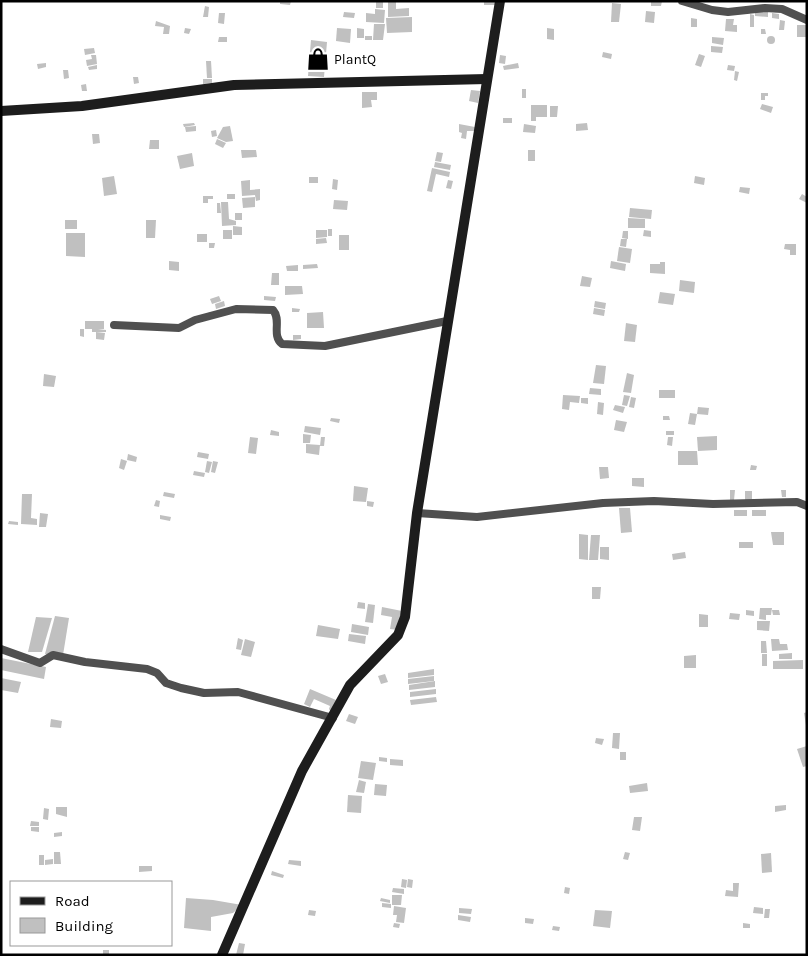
<svg xmlns="http://www.w3.org/2000/svg" width="808" height="956" font-family="Karla,sans-serif">
	<rect width="100%" height="100%" fill="#fff"/>
	<g fill="#c0c0c0">
		<path d="M280 1H291L290 5 280 4Z"/>
		<rect x="376" y="1" width="7" height="7"/>
		<path d="M396 1V9L409 8V16L388 17V2Z"/>
		<rect x="484" y="1" width="11" height="4"/>
		<path d="M651 1H662L661 6H651Z"/>
		<path d="M612 3 621 4 619 22H611Z"/>
		<path d="M205 6 209 7 208 17H203Z"/>
		<path d="M375 9 385 10 384 23 366 22V13L375 14Z"/>
		<path d="M755 10H768V17L755 16Z"/>
		<path d="M646 11 655 12 654 23 645 22Z"/>
		<path d="M344 12 355 13 354 18 343 17Z"/>
		<path d="M219 13H225L224 24 218 23Z"/>
		<path d="M772 13 779 14V19L772 18Z"/>
		<path d="M750 14 754 15V27H750Z"/>
		<path d="M412 17V32L387 33 386 18Z"/>
		<path d="M691 18 697 19V27H691Z"/>
		<path d="M726 19H734L733 25H737V32L725 31Z"/>
		<path d="M780 20 785 21 784 30H779Z"/>
		<path d="M156 21 170 26 169 34H163L164 27 155 26Z"/>
		<path d="M374 24H385L383 40H373Z"/>
		<path d="M797 25H807L806 37H797Z"/>
		<path d="M185 28 191 29 189 34 184 33Z"/>
		<path d="M337 28 351 29 350 43 336 41Z"/>
		<path d="M357 28 364 29V38H357Z"/>
		<path d="M547 28 554 29V40L547 39Z"/>
		<path d="M761 29H765L766 34H761Z"/>
		<rect x="365" y="36" width="7" height="4"/>
		<circle cx="771" cy="40" r="4"/>
		<path d="M219 37H227V42H218Z"/>
		<path d="M712 37 724 38 723 45 712 43Z"/>
		<path d="M311 40 327 42 324 77 308 76Z"/>
		<path d="M711 46 723 47 722 53 711 52Z"/>
		<path d="M94 48 95 53 85 55 84 49Z"/>
		<path d="M603 52 612 54 611 59 602 57Z"/>
		<path d="M699 54 705 56 701 67 695 65Z"/>
		<path d="M91 55H96L97 64 87 66 86 60 92 59Z"/>
		<path d="M500 55 506 56 505 64 499 63Z"/>
		<path d="M206 61H211L212 78H207Z"/>
		<path d="M46 63V67L38 69 37 64Z"/>
		<path d="M518 63 519 68 504 70 503 66Z"/>
		<path d="M97 65V69L89 70 88 67Z"/>
		<path d="M728 65 735 66 734 71 727 70Z"/>
		<path d="M63 70H68L69 78 64 79Z"/>
		<path d="M735 71 739 72 737 81 734 80Z"/>
		<path d="M133 77H138L139 83 134 84Z"/>
		<path d="M203 79H212V83L203 84Z"/>
		<path d="M86 84 87 91H82L81 85Z"/>
		<rect x="522" y="89" width="4" height="9"/>
		<path d="M471 90 480 91 478 103 469 101Z"/>
		<path d="M362 92H377V100H371L372 107 362 108Z"/>
		<path d="M761 93H768V96H765V100H761Z"/>
		<path d="M762 104 773 107 771 113 760 109Z"/>
		<path d="M531 105H547V117H536V121H531Z"/>
		<path d="M550 106H558L557 117H550Z"/>
		<rect x="503" y="118" width="9" height="5"/>
		<path d="M194 123 195 125 184 127 183 124Z"/>
		<path d="M587 123 588 130 576 131V124Z"/>
		<path d="M459 124 475 127V131H467L466 139 461 138 462 133 459 132Z"/>
		<path d="M524 124 536 126 535 133 523 132Z"/>
		<path d="M196 126V131L186 132 185 127Z"/>
		<path d="M230 126 233 141 226 142 217 138 223 127Z"/>
		<path d="M216 130 217 136 212 137 211 131Z"/>
		<path d="M92 134H99L100 143 93 144Z"/>
		<path d="M217 139 226 143 223 148 215 144Z"/>
		<path d="M150 140H159V149H149Z"/>
		<path d="M241 150H256L257 157 242 158Z"/>
		<rect x="528" y="150" width="7" height="11"/>
		<path d="M437 152 443 153 441 162 435 161Z"/>
		<path d="M192 153 194 166 180 169 177 156Z"/>
		<path d="M435 162 451 165 450 170 434 167Z"/>
		<path d="M432 168 450 172 449 177 436 174 432 192 427 191Z"/>
		<path d="M114 176 117 194 104 196 102 178Z"/>
		<path d="M695 176 705 178 704 185 694 183Z"/>
		<rect x="309" y="177" width="9" height="6"/>
		<path d="M333 179 338 180 337 190 332 189Z"/>
		<path d="M250 180V190L260 189V200L256 201 255 195 242 196 241 181Z"/>
		<path d="M448 180 453 181 451 189 446 188Z"/>
		<path d="M740 187 750 188 749 194 739 192Z"/>
		<rect x="227" y="194" width="8" height="5"/>
		<path d="M802 194 807 197V203L799 199Z"/>
		<path d="M203 196H213V199H208V203H203Z"/>
		<path d="M255 197V207L243 208 242 198Z"/>
		<path d="M334 200 348 201 347 210 333 209Z"/>
		<path d="M221 202H228L229 219 236 221V225L222 226Z"/>
		<path d="M217 203H220L221 213H217Z"/>
		<path d="M630 208 652 210 651 219 629 217Z"/>
		<rect x="235" y="213" width="7" height="7"/>
		<path d="M628 218 645 219V228H628Z"/>
		<rect x="65" y="220" width="12" height="9"/>
		<path d="M146 220H156L155 238H146Z"/>
		<path d="M233 226 242 227V235H233Z"/>
		<rect x="328" y="229" width="4" height="7"/>
		<rect x="223" y="230" width="9" height="9"/>
		<path d="M316 230H327V237L316 238Z"/>
		<path d="M644 230 651 231V237L643 236Z"/>
		<path d="M623 231H628V239L622 238Z"/>
		<path d="M66 233H85V257L66 256Z"/>
		<rect x="197" y="234" width="10" height="8"/>
		<rect x="339" y="235" width="10" height="15"/>
		<path d="M326 238 327 243 316 244V239Z"/>
		<path d="M621 239H627L626 247 620 246Z"/>
		<path d="M209 243H215L214 248H209Z"/>
		<path d="M785 244H796V255H790V250L784 249Z"/>
		<path d="M619 247 632 249 630 263 617 261Z"/>
		<path d="M169 261 179 262V271L169 270Z"/>
		<path d="M611 261 626 264 625 271 610 268Z"/>
		<path d="M660 262H665V274L650 273V264H660Z"/>
		<path d="M317 264 318 268 303 269V265Z"/>
		<path d="M298 265V271H287L286 266Z"/>
		<path d="M272 273H279V285H271Z"/>
		<path d="M582 276 592 278 590 287 580 286Z"/>
		<path d="M680 280 695 282 694 293 679 291Z"/>
		<path d="M285 286H302L303 294 285 295Z"/>
		<path d="M660 292 675 294 673 305 658 303Z"/>
		<path d="M219 296 221 301 212 304 210 299Z"/>
		<path d="M264 296 276 297 275 301 264 300Z"/>
		<path d="M224 301 225 306 216 309 215 304Z"/>
		<path d="M595 301 606 303 605 309 594 307Z"/>
		<path d="M292 308 300 309 299 312H292Z"/>
		<path d="M594 308 605 310 604 316 593 314Z"/>
		<path d="M323 312 324 328H307V313Z"/>
		<path d="M85 321H104V329H98L106 330V332H92V329H85Z"/>
		<path d="M626 323 637 325 635 342 624 341Z"/>
		<path d="M80 329H84V337L80 336Z"/>
		<path d="M96 332 105 333 104 340 96 339Z"/>
		<path d="M293 335H301V339L293 340Z"/>
		<path d="M596 365 606 366 604 384 593 383Z"/>
		<path d="M627 373 634 375 631 393 623 392Z"/>
		<path d="M44 374 56 376 54 387 43 386Z"/>
		<path d="M590 388 601 389V395L589 394Z"/>
		<rect x="659" y="390" width="16" height="8"/>
		<path d="M563 395 580 396 579 403 570 402 569 410 562 409Z"/>
		<path d="M624 395 630 396 627 406 622 405Z"/>
		<path d="M631 397 636 398 634 408 629 407Z"/>
		<path d="M581 398H588V404L581 403Z"/>
		<path d="M598 402 604 403 603 415 597 414Z"/>
		<path d="M615 405 625 407 623 413 613 410Z"/>
		<path d="M698 407 709 408 708 415 697 414Z"/>
		<path d="M690 413 697 414 695 425 688 424Z"/>
		<path d="M663 416H669L670 420H663Z"/>
		<path d="M331 418 340 419 339 423 330 421Z"/>
		<path d="M616 420 627 422 624 432 614 430Z"/>
		<path d="M305 426 321 428 320 435 304 432Z"/>
		<path d="M271 430 279 432V436L270 435Z"/>
		<rect x="666" y="431" width="8" height="4"/>
		<path d="M303 434 311 435 310 443H303Z"/>
		<path d="M717 436V450L698 451 697 437Z"/>
		<path d="M250 437 258 438 256 454 248 453Z"/>
		<path d="M321 437H325L324 446H320Z"/>
		<path d="M668 437H673L672 446 667 445Z"/>
		<path d="M306 444 320 445 319 455 306 453Z"/>
		<path d="M678 451H697L698 465H678Z"/>
		<path d="M198 452 209 454 208 459 197 457Z"/>
		<path d="M128 454 137 457 136 462 127 460Z"/>
		<path d="M121 459 127 461 124 470 119 468Z"/>
		<path d="M207 461 212 462 209 473 205 472Z"/>
		<path d="M213 461 218 462 215 473 211 472Z"/>
		<path d="M751 465 757 466 756 470H750Z"/>
		<path d="M599 467H608L609 478 600 479Z"/>
		<path d="M194 471 205 473 204 477 193 475Z"/>
		<path d="M632 478H644V487L632 486Z"/>
		<path d="M354 486 368 488 366 502 353 501Z"/>
		<path d="M730 490H735L734 500H730Z"/>
		<path d="M781 490H786V497H782Z"/>
		<rect x="745" y="491" width="7" height="10"/>
		<path d="M164 492 175 494 174 498 163 496Z"/>
		<path d="M22 494H32L31 518 37 519V525L21 524Z"/>
		<path d="M156 500 160 501 159 507 154 506Z"/>
		<path d="M367 501 374 502 373 507 367 506Z"/>
		<path d="M619 508H630L632 532 621 533Z"/>
		<rect x="734" y="510" width="13" height="6"/>
		<rect x="752" y="510" width="14" height="6"/>
		<path d="M40 513 48 514 46 527H39Z"/>
		<path d="M160 515 171 517 170 521 160 519Z"/>
		<path d="M9 521 18 522V525L8 524Z"/>
		<path d="M771 532H784V545H773Z"/>
		<path d="M579 534 588 535V560L579 559Z"/>
		<path d="M591 535H600L598 560H589Z"/>
		<rect x="739" y="542" width="14" height="6"/>
		<path d="M600 547H609V560L600 559Z"/>
		<path d="M685 552 686 558 673 560 672 554Z"/>
		<path d="M592 587H601L600 599H592Z"/>
		<path d="M358 602 365 603V609L357 608Z"/>
		<path d="M368 604 375 605 373 623 365 622Z"/>
		<path d="M382 607 402 611 399 630 390 629 392 617 381 615Z"/>
		<path d="M760 608H772L771 615H766V620L759 619Z"/>
		<path d="M746 610 754 611V616L746 615Z"/>
		<path d="M772 610H779L780 615H773Z"/>
		<path d="M730 613 740 614 739 620 729 619Z"/>
		<path d="M699 614 708 615V627H699Z"/>
		<path d="M55 616 69 618 63 655 45 654Z"/>
		<path d="M36 617 52 618 42 652H28Z"/>
		<path d="M757 621H770L769 631 757 630Z"/>
		<path d="M352 624 369 627 368 635 351 632Z"/>
		<path d="M318 625 340 629 338 639 316 636Z"/>
		<path d="M349 634 366 636 365 644 348 641Z"/>
		<path d="M238 638 243 640 241 650 236 649Z"/>
		<path d="M245 639 255 642 251 657 241 655Z"/>
		<path d="M771 639H779L780 644H787L788 650 772 651Z"/>
		<path d="M761 641H766L767 653H761Z"/>
		<path d="M792 653V659H779V654Z"/>
		<rect x="762" y="654" width="5" height="12"/>
		<path d="M696 655V668H684V656Z"/>
		<path d="M1 658 46 667 44 679 1 670Z"/>
		<path d="M803 660V669H773V661Z"/>
		<path d="M434 669V675L408 678V673Z"/>
		<path d="M385 674 388 682 381 684 378 676Z"/>
		<path d="M434 676V681L408 684V679Z"/>
		<path d="M1 678 21 682 18 693 1 690Z"/>
		<path d="M435 681V687L409 690V685Z"/>
		<path d="M310 689 336 700 331 712 329 709 330 706 314 699 310 707 304 704Z"/>
		<path d="M436 689V694L410 697V692Z"/>
		<path d="M436 697 437 702 411 705 410 700Z"/>
		<path d="M807 712V725H806L804 713Z"/>
		<path d="M349 714 358 717 355 724 346 721Z"/>
		<path d="M51 719 62 721 61 728 50 727Z"/>
		<path d="M613 733H620L619 749 612 748Z"/>
		<path d="M596 738 604 739 602 745 595 743Z"/>
		<path d="M807 746V766L803 767 797 749Z"/>
		<rect x="620" y="752" width="6" height="8"/>
		<path d="M379 757 387 758V762L379 761Z"/>
		<path d="M390 759 403 760V766L390 765Z"/>
		<path d="M361 761 376 763 373 780 358 778Z"/>
		<path d="M359 780 366 782 364 793 356 792Z"/>
		<path d="M647 783 648 791 630 793 629 786Z"/>
		<path d="M375 784 387 785 386 796 374 795Z"/>
		<path d="M348 795 362 796 361 813 347 812Z"/>
		<path d="M786 805V810L775 812V806Z"/>
		<path d="M56 807H67V817L56 814Z"/>
		<path d="M44 808 49 809 48 820 43 819Z"/>
		<path d="M634 817H642L640 831 632 830Z"/>
		<path d="M31 821 39 822V826H30Z"/>
		<path d="M31 827H39V832L31 831Z"/>
		<path d="M62 832V836L54 837V833Z"/>
		<path d="M54 852H60L61 864H54Z"/>
		<path d="M625 852 630 853 628 860 623 859Z"/>
		<path d="M771 853 772 872 762 873 761 854Z"/>
		<rect x="39" y="855" width="5" height="10"/>
		<path d="M53 859V864L45 865V860Z"/>
		<path d="M289 860 301 861V866L288 864Z"/>
		<path d="M139 866H152V871L139 872Z"/>
		<path d="M272 871 284 875 283 878 271 875Z"/>
		<path d="M402 879 407 880 406 888 401 887Z"/>
		<path d="M408 879 413 880 412 888 407 887Z"/>
		<path d="M733 883H739L738 897 725 896 726 890 733 891Z"/>
		<path d="M565 887 570 888 569 894 564 893Z"/>
		<path d="M393 888 404 889V894L392 892Z"/>
		<path d="M392 895H402L401 905H392Z"/>
		<path d="M186 898 213 900 242 905 233 913 211 917V931L184 928Z"/>
		<path d="M381 898 390 900V903L380 901Z"/>
		<path d="M382 903 391 904V908L382 907Z"/>
		<path d="M394 906 406 908 404 923 396 922 397 915H393Z"/>
		<path d="M754 907 763 908V914L753 913Z"/>
		<path d="M459 908 472 909 471 914 459 913Z"/>
		<path d="M765 909H770L769 918H764Z"/>
		<path d="M309 910 316 911 315 916 308 915Z"/>
		<path d="M595 910 612 911 610 928 593 926Z"/>
		<path d="M458 915 471 917 470 922 458 920Z"/>
		<path d="M525 918 534 919 533 924 525 923Z"/>
		<path d="M394 923 400 924 399 928 393 927Z"/>
		<path d="M743 923 750 924V928H743Z"/>
		<path d="M553 926 560 927 559 931 552 930Z"/>
		<path d="M239 943 245 944 243 955H236Z"/>
		<rect x="103" y="950" width="6" height="5"/>
	</g>
	<g fill="none" stroke-linecap="round" stroke-linejoin="round">
		<g stroke="#505050" stroke-width="8">
			<path d="M682 1 712 10 728 12 765 8 782 9 807 20"/>
			<path d="M114 325 179 328 195 320 236 309 273 310C282 320 271 335 282 344L325 346 447 321"/>
			<path d="M417 513 477 517 603 503 654 501 713 504 797 502 807 506"/>
			<path d="M1 649 40 663 53 655 85 662 147 669 157 673 166 683 181 688 204 693 238 692 333 718"/>
		</g>
		<g stroke="#1d1d1d" stroke-width="10">
			<path d="M1 111 82 106 234 85 487 79"/>
			<path d="M222 955 302 771 350 685 398 635 405 617 417 513 500 1"/>
		</g>
	</g>
	<defs>
		<symbol id="shop-bare" viewBox="-9 -9 18 18"><path d="M-5-2.5h2.3a2.7 3.5 0 0 1 5.4 0H5L5.5 6h-11ZM-1.5-2.5h3a1.5 2.3 0 0 0-3 0Z" fill="#000" stroke="#fff" stroke-width="2.5" paint-order="stroke"/></symbol>
	</defs>
	<g fill-rule="evenodd">
		<use href="#shop-bare" x="302" y="43" width="32" height="32"/>
	</g>
	<g text-anchor="middle" dominant-baseline="central" stroke-width="4" stroke-linejoin="round" paint-order="stroke">
		<g font-size="14" fill="#000" stroke="#fff" text-anchor="start">
			<text x="334" y="59">PlantQ</text>
		</g>
	</g>
	<rect width="808" height="956" fill="none" stroke="#000000" stroke-width="5"/>
	<rect x="10" y="881" width="162" height="65" fill="#ffffff" stroke="#999999"/>
	<rect x="20" y="897" width="25" height="8" fill="#1d1d1d" stroke="#999999"/>
	<text x="55" y="906" font-size="15" fill="#000000">Road</text>
	<rect x="20" y="918" width="25" height="15" fill="#c0c0c0" stroke="#999999"/>
	<text x="55" y="931" font-size="15" fill="#000000">Building</text>
</svg>
